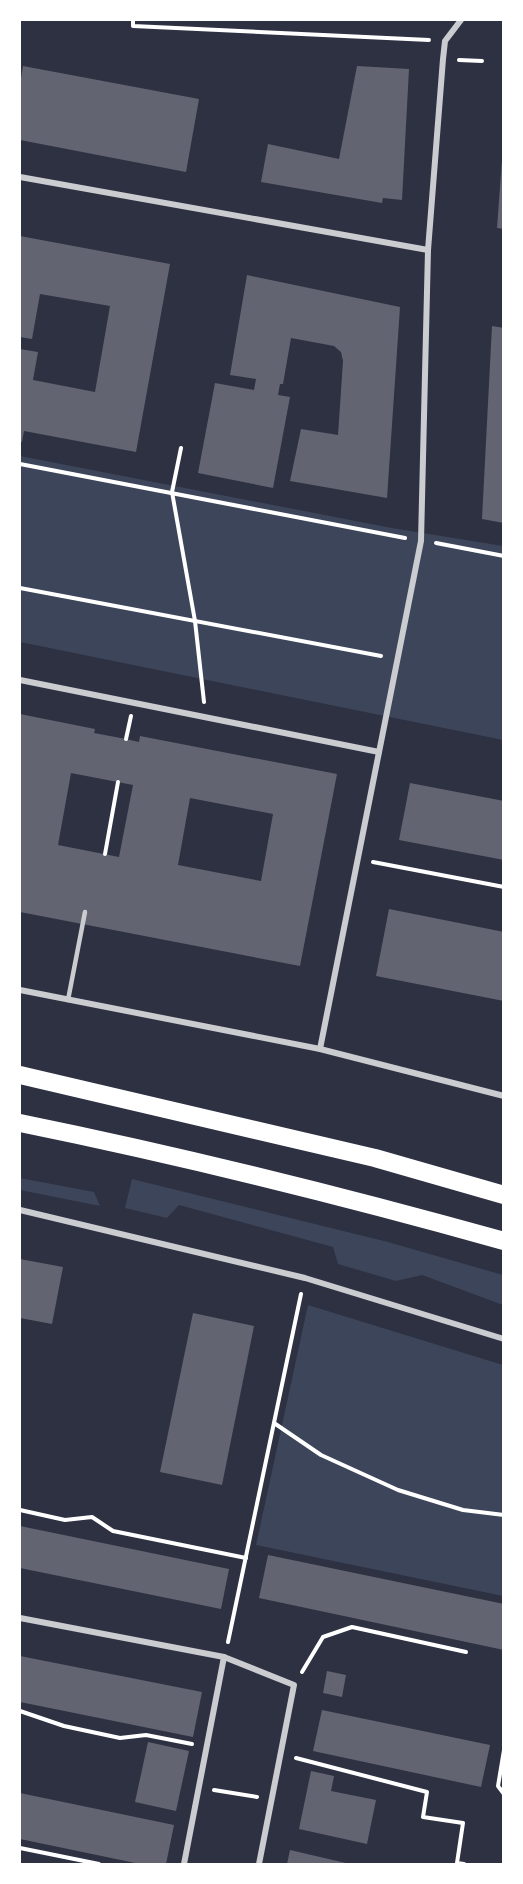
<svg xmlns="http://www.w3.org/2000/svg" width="523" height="1884" font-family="Ubuntu,sans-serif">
	<rect width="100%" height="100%" fill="#2d3142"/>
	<g fill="#3c4559">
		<path d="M20 456 392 528 503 546V740L20 642Z"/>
		<path d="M20 1178 94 1192 100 1206 20 1190Z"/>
		<path d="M132 1179 388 1242 503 1275V1305L422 1275 396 1281 338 1264 333 1247 179 1205 167 1218 125 1208Z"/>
		<path d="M308 1305 503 1365V1596L256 1545Z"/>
	</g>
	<g fill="#626471" fill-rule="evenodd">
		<path d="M23 66 199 99 186 172 20 140V84Z"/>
		<path d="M357 66 409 69 402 200 383 198 382 203 261 182 268 144 339 159Z"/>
		<path d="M502 160H504V229L497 228Z"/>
		<path d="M20 236 170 264 136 452 24 431 22 442 20 441V349L38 352 33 380 95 392 110 306 40 294 32 339 20 337Z"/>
		<path d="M247 275 400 307 387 498 290 481 301 429 338 435 343 361 341 352 334 346 291 338 283 384H280L278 395 290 397 273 488 198 473 215 383 254 390 256 379 230 375Z"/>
		<path d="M492 326 504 328V523L482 519Z"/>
		<path d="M20 714 95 729 94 733 126 739 139 742 140 736 337 774 300 966 20 912ZM71 773 133 785 119 857 58 845ZM190 798 273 814 261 881 178 865Z"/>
		<path d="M410 783 504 801V860L399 840Z"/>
		<path d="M389 909 504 932V1001L376 976Z"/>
		<path d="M20 1259 63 1267 52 1324 20 1318Z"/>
		<path d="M193 1313 254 1326 222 1485 160 1472Z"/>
		<path d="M20 1526 229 1569 221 1609 20 1568Z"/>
		<path d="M268 1555 504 1604V1650L259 1598Z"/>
		<path d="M20 1656 202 1692 193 1737 20 1702Z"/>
		<path d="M327 1671 346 1675 342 1697 323 1693Z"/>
		<path d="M322 1710 490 1745 481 1787 313 1751Z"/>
		<path d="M148 1742 189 1751 176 1811 135 1802Z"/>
		<path d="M311 1771 334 1776 331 1791 376 1800 367 1844 299 1829Z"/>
		<path d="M20 1793 174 1825 166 1864H140L20 1839Z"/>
		<path d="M290 1850 350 1864H287Z"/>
	</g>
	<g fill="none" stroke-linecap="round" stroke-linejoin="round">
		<g stroke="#fff" stroke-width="4">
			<path d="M133 20V26L429 40"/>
			<path d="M459 60 482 61"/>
			<path d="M181 448 172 492 195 621 204 702"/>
			<path d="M20 464 405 538"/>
			<path d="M436 543 504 556"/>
			<path d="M20 588 381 656"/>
			<path d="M126 739 131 716"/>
			<path d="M105 854 118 782"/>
			<path d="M373 862 504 887"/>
			<path d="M274 1423 321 1455 398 1490 463 1510 504 1515"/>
			<path d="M20 1510 65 1520 92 1517 113 1531 246 1558"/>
			<path d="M228 1642 301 1294"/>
			<path d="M302 1672 323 1637 352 1627 466 1652"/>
			<path d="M20 1711 64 1726 120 1738 146 1735 192 1744"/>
			<path d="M504 1750 498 1786 504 1794"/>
			<path d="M296 1758 427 1792 423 1817 463 1823 457 1863 464 1864"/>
			<path d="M214 1790 257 1797"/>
			<path d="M20 1848 99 1864"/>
		</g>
		<path stroke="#caccd0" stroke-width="4.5" d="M68 1000 85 912"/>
		<g stroke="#caccd0" stroke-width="6">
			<path d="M20 177 428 250"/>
			<path d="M20 680 379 752"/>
			<path d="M20 990 320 1049 504 1096"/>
			<path d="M320 1049 421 541 428 250 443 59 445 41 461 20"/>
			<path d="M20 1210 305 1278 504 1339"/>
			<path d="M20 1618 224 1657 294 1685 259 1864"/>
			<path d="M184 1864 224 1657"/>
		</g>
		<g stroke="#fff" stroke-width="18">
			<path d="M20 1075 375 1158 504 1195"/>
			<path d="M20 1123C182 1156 343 1196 504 1241"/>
		</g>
	</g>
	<rect width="523" height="1884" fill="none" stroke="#ffffff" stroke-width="42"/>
</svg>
